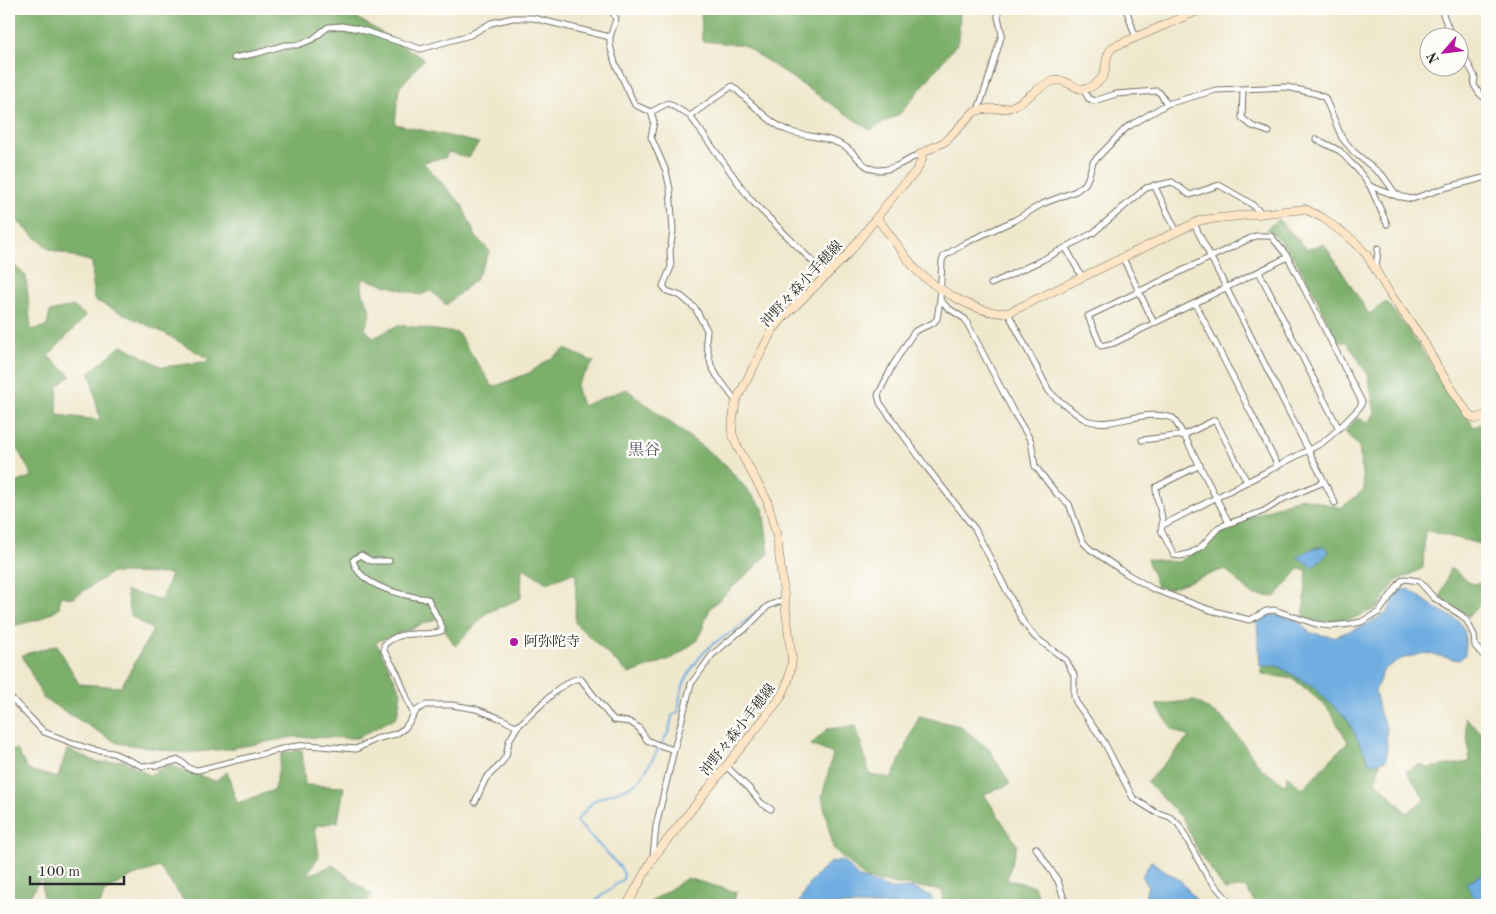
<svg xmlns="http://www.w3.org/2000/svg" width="1496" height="914" font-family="'Old Standard TT','Noto Serif JP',serif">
	<rect width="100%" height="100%" fill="#fdfcf7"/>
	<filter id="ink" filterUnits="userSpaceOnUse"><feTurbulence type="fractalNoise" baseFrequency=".02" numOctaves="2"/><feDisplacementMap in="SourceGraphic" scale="10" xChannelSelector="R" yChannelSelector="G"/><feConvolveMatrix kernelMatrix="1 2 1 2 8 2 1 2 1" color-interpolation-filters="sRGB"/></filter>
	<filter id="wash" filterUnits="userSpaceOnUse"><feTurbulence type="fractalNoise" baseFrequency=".0096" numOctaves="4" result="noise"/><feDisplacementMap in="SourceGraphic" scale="20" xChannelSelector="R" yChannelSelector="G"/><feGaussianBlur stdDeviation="1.12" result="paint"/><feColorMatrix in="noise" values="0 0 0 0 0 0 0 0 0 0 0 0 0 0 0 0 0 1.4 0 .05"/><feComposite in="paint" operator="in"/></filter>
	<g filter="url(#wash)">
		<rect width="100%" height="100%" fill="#efe8cd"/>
		<g fill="#7baf6a" stroke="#536d4a">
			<path d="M9 9H189L209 15 220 9H343L424 59 399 88 395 124 479 143 468 158 449 152 445 158 423 162 462 205 476 237 490 251 476 279 446 305 431 291 420 295 361 278 363 293 371 312 365 329 374 338 398 325 458 333 493 387 529 373 565 349 594 362 576 385 582 406 626 389 725 464 763 508 769 554 710 608 698 640 673 658 629 674 575 623 576 572 547 583 522 567 521 598 487 613 455 646 438 618 376 642 401 692 397 717 357 738 294 737 228 749 186 753 117 743 43 698 22 655 57 645 79 684 121 687 153 630 130 615 126 591 162 600 171 574 111 573 73 598 60 596 59 608 41 619 9 627V486L32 476 9 433V261L26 276 31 330 47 326 50 312 73 306 86 316 48 356 71 376 58 386 57 415 100 420 90 372 122 345 162 367 212 361 166 334 94 300 92 262 49 249 9 214Z"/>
			<path d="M701 9H960L959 41 900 114 870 130 743 45 702 41Z"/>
			<path d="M1278 219 1307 249 1324 244 1369 314 1386 302 1408 330 1474 427 1487 421V540L1480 544 1425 530 1423 568 1395 582 1377 608 1352 619 1319 622 1303 617 1307 570 1299 569 1275 597 1253 595 1225 569 1168 589 1157 587 1147 559 1178 562 1210 541 1222 528 1301 497 1341 508 1364 490 1359 447 1345 432 1357 418 1369 422 1375 413 1368 375 1347 342H1338C1320 308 1299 251 1267 229Z"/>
			<path d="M1450 568 1473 584 1487 583V602L1484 600 1469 616 1440 599Z"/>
			<path d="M1261 662 1297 665 1351 711 1381 760 1376 781 1407 813 1425 799 1406 771 1421 764 1426 768 1470 762 1465 717 1485 736 1487 735V905H1256L1245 887 1225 890 1201 856 1183 819 1147 782 1189 737 1173 730 1156 705 1194 700 1225 720 1262 769 1286 786 1287 775 1302 789 1348 742 1327 707 1294 679 1262 674Z"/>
			<path d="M919 716 960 726 990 750 1010 784 984 794 1017 845 1007 880 1034 886 1042 905H936L942 903 943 891 866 879 833 848 822 797 833 754 811 745 827 729 856 726 870 775 892 778Z"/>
			<path d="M67 749 99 763 123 760 149 775 169 765 215 781 227 772 237 803 274 790 282 753 302 750 305 785 344 787 338 822 315 826 319 856 306 876 333 865 372 895 364 905H187L159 867 131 877 105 891 100 905H43L42 876 25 905H9V750H17L28 770 58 778Z"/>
			<path d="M687 878 736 892 734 905H646Z"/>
		</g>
		<g fill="#6fade1" stroke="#4d6c86">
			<path d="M1324 546 1329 552 1313 567 1297 557 1311 549Z"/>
			<path d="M1409 589 1434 607 1459 621 1465 632V655L1459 660 1424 653 1401 659 1384 669 1375 691 1380 713 1386 727 1387 749 1386 760 1376 763H1370L1347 719 1313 687 1278 666H1260L1257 621 1265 615H1277L1297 620 1311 633 1334 637 1363 626 1387 613 1398 591Z"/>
			<path d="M842 860 860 878 891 889 913 888 931 896 933 903 928 905H798L809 883 829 863Z"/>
			<path d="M1151 861 1181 881 1200 905H1149L1145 897 1148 886 1142 876Z"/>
			<path d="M1487 871V896L1477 903 1466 883Z"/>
		</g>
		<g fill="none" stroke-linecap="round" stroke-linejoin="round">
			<path stroke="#6fade1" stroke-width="2" d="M590 905 623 879 624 874 620 867 576 821 595 800 629 787 641 779 669 731 672 716 679 711C677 687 695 659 713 644 722 638 731 633 739 627 748 620 757 611 765 604"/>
		</g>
	</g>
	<g filter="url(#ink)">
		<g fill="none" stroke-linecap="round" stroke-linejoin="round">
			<defs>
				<g id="street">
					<path d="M611 9 616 19 610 37V45L615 63 635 105 651 112 668 103 690 116 750 199 827 276"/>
					<path d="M1126 9 1136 38"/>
					<path d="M1441 9 1449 30 1455 38"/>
					<path d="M1458 44 1475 77 1474 85 1479 93 1487 100"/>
					<path d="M234 58 258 53 285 45H298L313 39 328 27 342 26 359 29 421 49 470 35 491 23 513 18H533L610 37"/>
					<path d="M1084 90 1088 98 1094 101 1116 94 1157 91 1160 93 1167 104"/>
					<path d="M1243 90 1242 118 1252 126 1269 132"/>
					<path d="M978 110 988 81 1002 34 998 17V9"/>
					<path d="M651 112 654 122 651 137 666 171 670 189 673 231 670 251 671 267 663 286 667 291 681 296 695 308 707 330 706 342 711 365 717 376 736 401"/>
					<path d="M690 116 732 86C749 100 771 126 792 132 809 137 829 137 844 146 856 153 863 169 877 170 892 171 907 160 920 154"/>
					<path d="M1316 139 1340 151 1350 162 1358 170 1370 186 1387 224"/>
					<path d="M1154 185 1177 232"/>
					<path d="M1370 186 1399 197"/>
					<path d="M1194 224 1335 503"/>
					<path d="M1066 248 1082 277"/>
					<path d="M1123 258 1154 323"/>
					<path d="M1376 271 1378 248"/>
					<path d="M1259 272 1338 427"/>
					<path d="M991 284 1042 260 1093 233 1146 188 1172 182 1190 195 1219 185 1250 203 1263 214"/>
					<path d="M940 300 948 308 965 319 1013 411 1031 441 1035 466 1056 493 1069 504 1080 535 1084 543 1090 549 1127 574 1153 589 1210 610 1250 620 1266 611 1274 610 1316 624 1330 626 1351 624 1361 622 1379 612 1401 581 1405 579 1419 581 1434 598 1461 615 1467 621 1474 635 1475 646 1487 659"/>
					<path d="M1195 303 1278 466"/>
					<path d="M1008 313 1049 391C1055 398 1062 403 1069 408 1075 413 1082 419 1089 421 1115 428 1144 408 1173 418L1184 435 1229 523"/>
					<path d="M1142 440 1184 435 1215 420 1247 482"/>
					<path d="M1200 465 1156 487C1155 501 1166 517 1161 530L1174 555 1180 556 1191 553 1202 546 1219 527 1264 511 1283 499 1324 482"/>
					<path d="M1163 525 1322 443C1336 432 1348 420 1360 407L1362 402 1288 257 1271 236H1255L1088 316 1101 346 1114 343 1288 257"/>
					<path d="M389 561H371L361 555 353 560C359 587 405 596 428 599L442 627V631C421 638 403 627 384 645V651L397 673 413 713"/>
					<path d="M9 696 44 732 78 745 93 750 113 753 142 766 159 765 179 760 190 769 198 770 290 747 308 745 356 749 376 739 396 734 405 728 417 710 426 705H452L476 709 502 719 517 727"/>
					<path d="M726 766 750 789 761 803 771 809"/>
					<path d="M475 802 486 778 500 765 506 756 509 741 517 727 559 688 573 680 580 678 609 715 614 720 630 722 639 728 647 740 653 743 674 750"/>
					<path d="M1036 848 1058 881 1066 905"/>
					<path d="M653 856 656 826 674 750 691 684 712 655 738 633 744 630 768 606 785 599"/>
					<path d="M1232 905 1207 876 1179 825 1170 817 1155 812 1133 798 1104 742 1076 702 1074 696V675L1066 660 1035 637 1023 622 975 529 925 465 880 403 878 395 893 365 912 335 915 331 933 323 937 319 940 300 942 261 944 256 967 242 1015 220 1042 204 1076 191 1085 184 1088 178 1093 162 1126 128 1167 104 1216 90 1287 87 1317 94 1325 98 1342 138 1354 152 1383 176 1395 193 1402 197 1412 199 1448 187 1487 177"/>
				</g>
				<g id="secondary">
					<path d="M877 218 916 270C938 290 978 315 1008 313L1201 220 1305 209 1323 218 1355 242 1366 254 1390 294 1421 337 1438 368 1469 415 1476 419 1487 414"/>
					<path d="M627 905 653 858 778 701C787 688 790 676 792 660L777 537 767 500 737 446 732 433 733 418 736 401 772 331 783 318 847 255 896 193 917 170 922 159 920 154 946 141 974 112C984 106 1000 111 1011 107 1027 101 1038 85 1054 81 1073 77 1077 101 1099 81 1110 71 1102 57 1113 47L1202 9"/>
				</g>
			</defs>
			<use href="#street" stroke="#706d64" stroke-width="7"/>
			<use href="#secondary" stroke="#706d64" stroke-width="9"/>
			<use href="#street" stroke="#fff" stroke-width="5"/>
			<use href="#secondary" stroke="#fee5c5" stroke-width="8"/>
		</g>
	</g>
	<circle fill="#b5179e" stroke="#fdfcf7" stroke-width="2" cx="514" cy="642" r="5"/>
	<g text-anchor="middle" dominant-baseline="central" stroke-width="5" stroke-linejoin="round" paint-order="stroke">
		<g font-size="14" fill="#2b2b2b" stroke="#fdfcf7">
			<text transform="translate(802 284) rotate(-47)">沖野々森小手穂線</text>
			<text transform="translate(738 730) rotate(-52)">沖野々森小手穂線</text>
		</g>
		<g font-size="14" fill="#2b2b2b" stroke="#fdfcf7" text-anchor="start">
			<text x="524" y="642">阿弥陀寺</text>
		</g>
		<g font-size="16" fill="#5e596c" stroke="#fdfcf7">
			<text x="644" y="451">黒谷</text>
		</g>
	</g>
	<rect width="1496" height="914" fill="none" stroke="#fdfcf7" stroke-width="30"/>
	<g transform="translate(1444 52) rotate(242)"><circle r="24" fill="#fdfcf7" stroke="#a9a8a5"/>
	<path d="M0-4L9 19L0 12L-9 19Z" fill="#b5179e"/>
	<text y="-8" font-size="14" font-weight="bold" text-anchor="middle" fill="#2b2b2b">N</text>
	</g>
	<path d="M30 876v8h94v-8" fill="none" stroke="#2b2b2b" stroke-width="2.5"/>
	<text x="38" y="876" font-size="15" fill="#2b2b2b" stroke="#fdfcf7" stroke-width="4" paint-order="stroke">100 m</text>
</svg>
